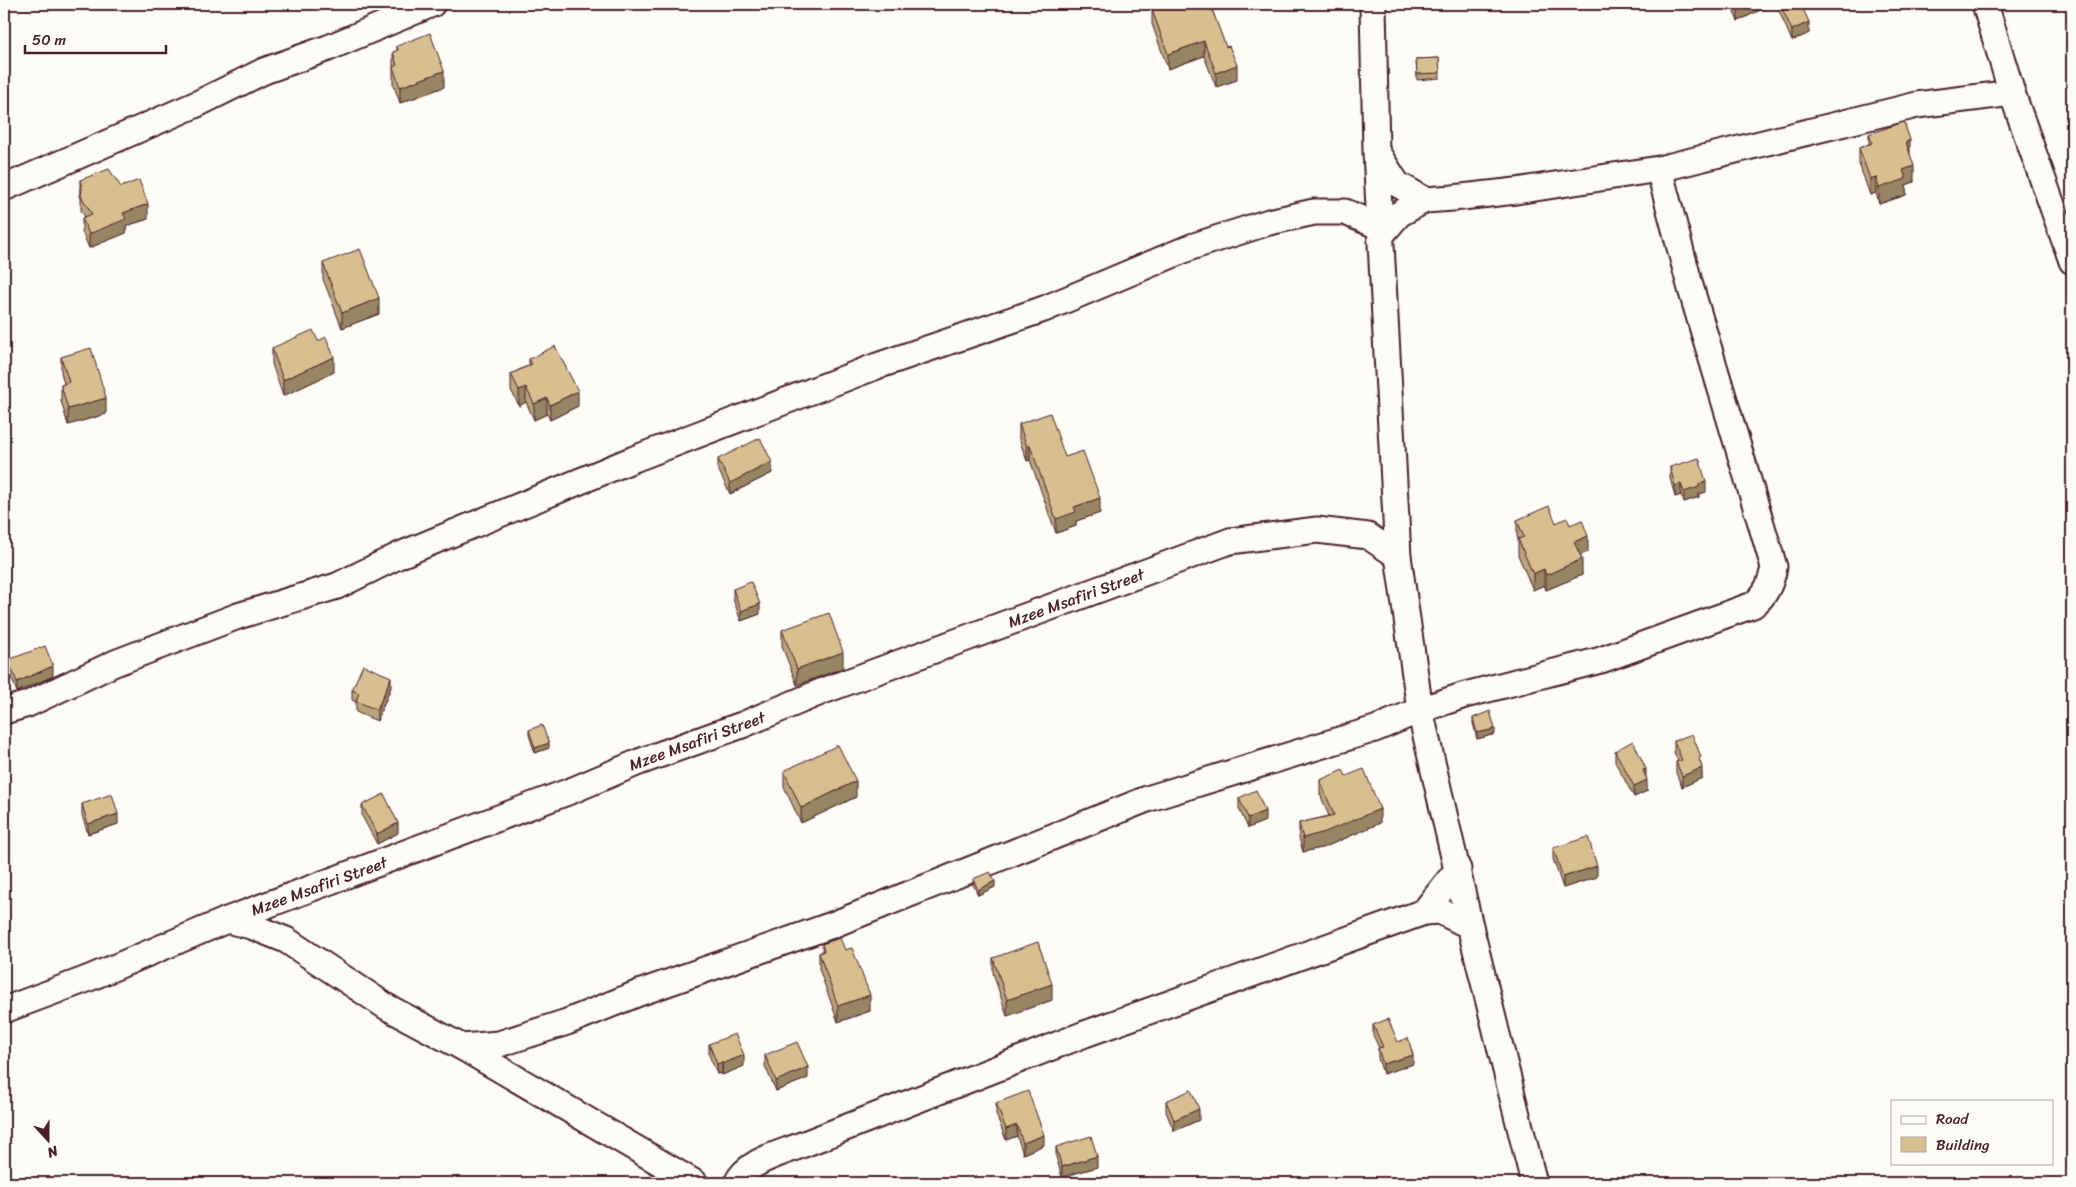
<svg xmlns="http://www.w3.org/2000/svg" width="2076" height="1187" font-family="Sriracha,sans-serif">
	<rect width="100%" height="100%" fill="#fdfcf7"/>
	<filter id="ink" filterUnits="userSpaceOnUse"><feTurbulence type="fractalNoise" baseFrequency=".02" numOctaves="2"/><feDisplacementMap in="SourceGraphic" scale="10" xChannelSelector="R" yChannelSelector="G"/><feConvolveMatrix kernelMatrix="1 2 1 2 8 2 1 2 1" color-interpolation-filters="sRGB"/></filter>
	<g filter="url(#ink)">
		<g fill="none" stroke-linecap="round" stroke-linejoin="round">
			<defs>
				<g id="minor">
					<path d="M1373 4 1376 152 1398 556 1420 710 1470 926 1534 1183"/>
					<path d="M1985 4 2012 93 2072 261"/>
					<path d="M1378 154 1397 184 1425 200 1453 198 1516 191 1659 169 1917 105 2012 93"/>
					<path d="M4 188 197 104 264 71 328 48 432 4"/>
					<path d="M1381 235 1399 214 1425 200"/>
					<path d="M4 711 28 704 115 663 238 616 337 586 400 555 634 459 877 366 1044 309 1191 247 1269 222 1314 212H1345L1381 227"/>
					<path d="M1424 912 1458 869"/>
					<path d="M227 920 251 926 286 940 387 1007 462 1047 695 1183"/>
					<path d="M4 1010 87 979 227 920 573 790 639 762 742 725 823 691 1230 541 1317 530 1368 536 1398 556"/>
					<path d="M462 1047 499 1044 567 1022 639 993 832 925 1147 799 1375 729 1420 710 1465 695 1601 660 1753 605C1766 595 1771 583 1774 567L1691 289 1659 169"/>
					<path d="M737 1183C746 1162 779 1154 799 1146L1085 1034 1424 912 1440 911 1470 926"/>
				</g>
			</defs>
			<use href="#minor" stroke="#4a1f2b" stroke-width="29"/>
			<use href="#minor" stroke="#fdfcf7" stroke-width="25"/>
		</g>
		<g fill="#baa47b" stroke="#4a1f2b">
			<path d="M1210 4 1237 80 1216 87 1204 56 1168 69 1152 24V10Z"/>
			<path d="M1730 4H1762V9L1738 21Z"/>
			<path d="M1779 4H1801L1809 33 1792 41 1779 11Z"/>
			<path d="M397 46 444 87 400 103 393 83V52L397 51Z"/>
			<path d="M1439 58 1440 78 1417 80 1416 59Z"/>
			<path d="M1869 134 1910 156 1914 182 1906 185V195L1879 204 1876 193 1870 195 1859 164V148L1869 144Z"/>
			<path d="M80 180 121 187 148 219 126 226V233L89 248 82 232V218L85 217 81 210V199L80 195Z"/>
			<path d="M323 263 379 314 342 328 323 279Z"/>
			<path d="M318 341 334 372 283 396 272 364V348Z"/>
			<path d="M61 357 106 414 68 425 61 401V385L64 384 61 372Z"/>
			<path d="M529 359 578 406 550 420 547 414 534 420 526 402 519 406 511 390V374L529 365Z"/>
			<path d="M1019 424 1065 457 1100 513 1076 521V526L1056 533 1030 460 1027 461 1019 439Z"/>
			<path d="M718 459 772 473 730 494 718 469Z"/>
			<path d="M1670 467 1706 492 1699 494V497L1684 502 1681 495 1675 497 1670 478Z"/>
			<path d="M1517 520 1556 523 1570 525 1588 552 1580 555 1582 575 1546 590 1544 585 1533 590 1518 555V539L1517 536Z"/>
			<path d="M733 589 760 614 741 621 733 599Z"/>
			<path d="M782 630 843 668 797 685 782 646Z"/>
			<path d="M8 660 53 676 17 692 8 670Z"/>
			<path d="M391 687 377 721 356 712V702L352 700V690Z"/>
			<path d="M1473 718 1495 734 1477 739 1473 723Z"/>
			<path d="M529 730 549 748 535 753 529 735Z"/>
			<path d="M1674 741 1701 764 1702 778 1682 787 1676 773V762L1678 761 1674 752Z"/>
			<path d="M1615 751 1646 778 1647 791 1634 797 1615 762Z"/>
			<path d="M784 771 856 797 801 823 784 787Z"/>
			<path d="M1346 776 1380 823 1325 847 1303 852 1299 838V823L1329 816 1320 794V780Z"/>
			<path d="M1239 798 1265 821 1248 828 1239 809Z"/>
			<path d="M82 804 118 824 88 834 82 815Z"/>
			<path d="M362 805 398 833 377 844 362 816Z"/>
			<path d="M1553 848 1597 877 1563 888 1553 859Z"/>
			<path d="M973 879 995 887 978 895 973 884Z"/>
			<path d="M822 944 845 950 870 1011 838 1022 819 969V953L822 952Z"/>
			<path d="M993 958 1052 1000 1007 1016 993 973Z"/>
			<path d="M1373 1025 1398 1042 1413 1064 1383 1074 1378 1058V1048H1379L1373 1035Z"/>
			<path d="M709 1044 744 1066 722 1075V1073L717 1074 709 1055Z"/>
			<path d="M765 1055 808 1078 776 1091 765 1066Z"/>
			<path d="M1166 1101 1199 1120 1174 1131 1166 1112Z"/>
			<path d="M996 1103 1044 1145 1023 1154 1017 1136 1006 1140 996 1114Z"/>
			<path d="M1056 1147 1097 1167 1062 1177 1056 1157Z"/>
		</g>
		<g fill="#978664" stroke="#4a1f2b">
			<path d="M1751 4H1762V9L1738 21V10Z"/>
			<path d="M1809 22V33L1792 41V30Z"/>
			<path d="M1204 41V56L1168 69V54Z"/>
			<path d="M1237 65V80L1216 87V73Z"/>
			<path d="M444 71V87L400 103V87Z"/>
			<path d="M1910 140V156L1906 142Z"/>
			<path d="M1914 166V182L1906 185V195L1879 204V188L1903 170Z"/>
			<path d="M1876 177V193L1870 195V179Z"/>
			<path d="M148 204V219L126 226V233L89 248V234L123 213Z"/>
			<path d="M379 298V314L342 328V313Z"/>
			<path d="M334 357V372L283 396V380Z"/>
			<path d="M526 387V402L519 406V390Z"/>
			<path d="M578 391V406L550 420V405Z"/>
			<path d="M106 398V414L68 425V409Z"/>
			<path d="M547 398V414L534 420V404Z"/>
			<path d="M1030 445V460L1027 461V447Z"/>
			<path d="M772 462V473L730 494V483Z"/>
			<path d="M1706 482V492L1699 494V497L1684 502V492L1699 484Z"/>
			<path d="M1681 484V495L1675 497V486Z"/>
			<path d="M1100 498V513L1076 521V526L1056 533V519L1074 507Z"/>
			<path d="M1588 536V552L1574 558V542Z"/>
			<path d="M1582 559V575L1546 590V575Z"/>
			<path d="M1544 569V585L1533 590V574Z"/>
			<path d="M760 604V614L741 621V611Z"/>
			<path d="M843 652V668L797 685V669Z"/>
			<path d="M53 666V676L17 692V682Z"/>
			<path d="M391 677V687L377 721V710Z"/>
			<path d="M1495 729V734L1477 739V733Z"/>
			<path d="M549 743V748L535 753V748Z"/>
			<path d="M1702 768V778L1682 787V776Z"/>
			<path d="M1646 769V780L1643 770Z"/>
			<path d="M1647 780V791L1634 797V786Z"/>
			<path d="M856 781V797L801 823V808Z"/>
			<path d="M1380 809V823L1325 847 1303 852V838Z"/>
			<path d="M1265 811V821L1248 828V818Z"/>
			<path d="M118 814V824L88 834V824Z"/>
			<path d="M398 823V833L377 844V834Z"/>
			<path d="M1597 866V877L1563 888V877Z"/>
			<path d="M995 881V887L978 895V890Z"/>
			<path d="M1052 984V1000L1007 1016V1000Z"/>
			<path d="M870 995V1011L838 1022V1006Z"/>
			<path d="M744 1055V1066L722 1075V1064Z"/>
			<path d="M1413 1055V1064L1383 1074V1064Z"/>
			<path d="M722 1062V1073L717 1074V1064Z"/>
			<path d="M808 1067V1078L776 1091V1081Z"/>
			<path d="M1199 1109V1120L1174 1131V1120Z"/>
			<path d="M1017 1125V1136L1006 1140V1129Z"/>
			<path d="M1044 1135V1145L1023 1154V1143Z"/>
			<path d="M1097 1156V1167L1062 1177V1167Z"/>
		</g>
		<g fill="#d8bf8f" stroke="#4a1f2b">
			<path d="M1169 4H1210L1226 47 1229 46 1237 65 1216 73 1204 41 1168 54 1152 10Z"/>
			<path d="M1735 4H1751L1738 10Z"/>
			<path d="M1780 4H1801L1809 22 1792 30Z"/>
			<path d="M430 33 444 71 400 87 393 67 397 65 393 52 398 50 397 46Z"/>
			<path d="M1439 58 1440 73 1417 74 1416 59Z"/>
			<path d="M1904 122 1910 140 1906 142 1914 166 1903 170 1906 179 1879 188 1876 177 1870 179 1859 148 1872 143 1869 134Z"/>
			<path d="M109 169 121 187 139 180 148 204 123 213 126 219 89 234 82 218 92 214 81 196 82 188 80 180Z"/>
			<path d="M360 249 379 298 342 313 323 263Z"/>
			<path d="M313 330 318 341 326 337 334 357 283 380 272 348Z"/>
			<path d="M555 346 578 391 550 405 547 398 534 404 526 387 519 390 511 374 532 364 529 359Z"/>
			<path d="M91 348 106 398 68 409 61 385 69 382 61 357Z"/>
			<path d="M1050 413 1065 457 1083 451 1100 498 1074 507 1076 512 1056 519 1030 445 1027 447 1019 424Z"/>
			<path d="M760 438 772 462 730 483 718 459Z"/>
			<path d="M1699 458 1706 482 1699 484V487L1684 492 1681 484 1675 486 1670 467Z"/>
			<path d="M1549 506 1556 523 1567 518 1570 525 1582 520 1588 536 1574 542 1582 559 1546 575 1544 569 1533 574 1518 539 1524 537 1517 520Z"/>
			<path d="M751 582 760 604 741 611 733 589Z"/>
			<path d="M829 613 843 652 797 669 782 630Z"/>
			<path d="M45 646 53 666 17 682 8 660Z"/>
			<path d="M363 665 391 677 377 710 356 701 359 693 352 690Z"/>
			<path d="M1490 711 1495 729 1477 733 1473 718Z"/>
			<path d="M542 725 549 743 535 748 529 730Z"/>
			<path d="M1692 734 1701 757 1699 758 1702 768 1682 776 1676 762 1682 760 1674 741Z"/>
			<path d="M1633 741 1646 769 1643 770 1647 780 1634 786 1615 751Z"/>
			<path d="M838 745 856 781 801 808 784 771Z"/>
			<path d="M1364 769 1380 809 1325 832 1303 838 1299 823 1334 815 1320 780 1343 770 1346 776Z"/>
			<path d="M1256 790 1265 811 1248 818 1239 798Z"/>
			<path d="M112 794 118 814 88 824 82 804Z"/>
			<path d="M384 794 398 823 377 834 362 805Z"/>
			<path d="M1588 837 1597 866 1563 877 1553 848Z"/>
			<path d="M990 872 995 881 978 890 973 879Z"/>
			<path d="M840 938 845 950 852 948 870 995 838 1006 819 953 824 951 822 944Z"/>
			<path d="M1038 942 1052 984 1007 1000 993 958Z"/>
			<path d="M1388 1019 1398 1042 1408 1038 1413 1055 1383 1064 1378 1048 1383 1047 1373 1025Z"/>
			<path d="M735 1034 744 1055 722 1064V1062L717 1064 709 1044Z"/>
			<path d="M797 1042 808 1067 776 1081 765 1055Z"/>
			<path d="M1191 1090 1199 1109 1174 1120 1166 1101Z"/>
			<path d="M1028 1091 1044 1135 1023 1143 1017 1125 1006 1129 996 1103Z"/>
			<path d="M1091 1136 1097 1156 1062 1167 1056 1147Z"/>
		</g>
	</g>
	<g text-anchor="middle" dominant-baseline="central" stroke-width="4" stroke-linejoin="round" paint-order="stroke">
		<g font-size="16" fill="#4a1f2b" stroke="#fdfcf7">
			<text transform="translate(1076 598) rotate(-20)">Mzee Msafiri Street</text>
			<text transform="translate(697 741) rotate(-20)">Mzee Msafiri Street</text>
			<text transform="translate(319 886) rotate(-20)">Mzee Msafiri Street</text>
		</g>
	</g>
	<rect width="2076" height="1187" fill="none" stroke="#fdfcf7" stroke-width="20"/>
	<rect x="10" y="10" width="2056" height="1167" fill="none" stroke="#4a1f2b" stroke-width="2" filter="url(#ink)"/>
	<rect x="1891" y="1100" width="162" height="65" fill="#fdfcf7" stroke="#b5a4a5"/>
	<rect x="1901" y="1116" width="25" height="8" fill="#fdfcf7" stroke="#b5a4a5"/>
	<text x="1936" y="1124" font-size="15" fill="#4a1f2b">Road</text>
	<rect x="1901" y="1137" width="25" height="15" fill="#d8bf8f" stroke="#b5a4a5"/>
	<text x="1936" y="1150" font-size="15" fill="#4a1f2b">Building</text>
	<g transform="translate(48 1140) rotate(159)" stroke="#fdfcf7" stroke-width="4" paint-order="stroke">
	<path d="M0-4L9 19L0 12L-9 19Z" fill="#4a1f2b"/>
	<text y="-8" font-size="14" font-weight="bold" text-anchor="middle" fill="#4a1f2b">N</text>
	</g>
	<path d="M25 45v8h141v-8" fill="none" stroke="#4a1f2b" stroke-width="2.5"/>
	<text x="32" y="45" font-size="15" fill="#4a1f2b" stroke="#fdfcf7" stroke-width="4" paint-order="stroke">50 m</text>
</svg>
